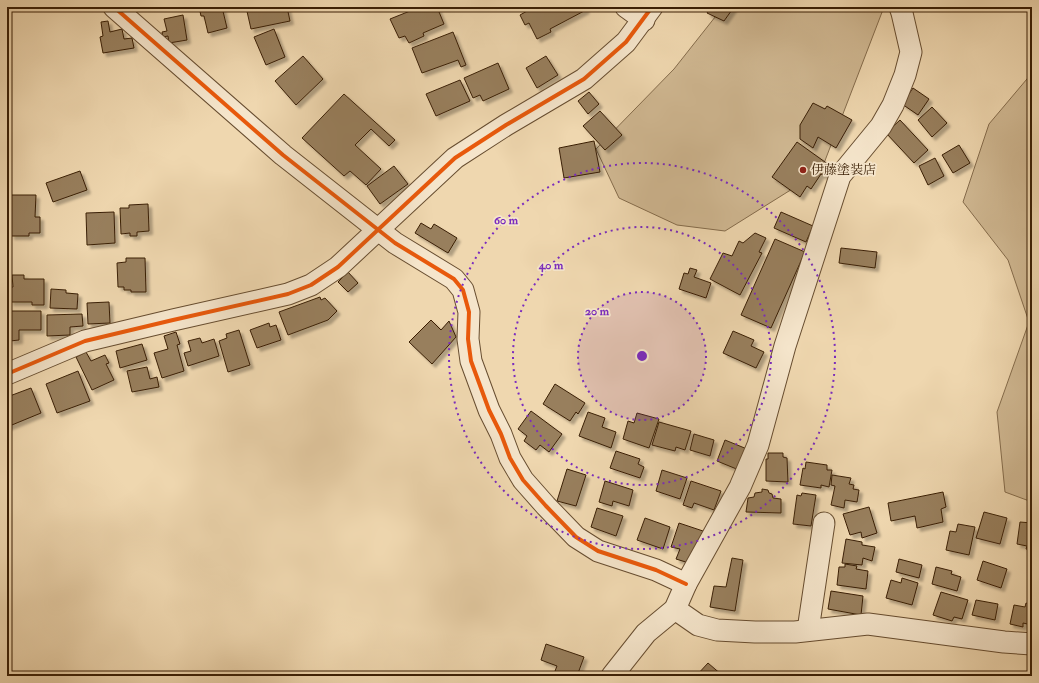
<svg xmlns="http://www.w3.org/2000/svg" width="1039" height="683" font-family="'IM FELL Double Pica','Noto Serif JP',serif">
	<defs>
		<filter id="shadow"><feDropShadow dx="3.5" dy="3.5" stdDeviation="1" flood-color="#0004"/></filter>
	</defs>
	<rect width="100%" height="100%" fill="#efd7af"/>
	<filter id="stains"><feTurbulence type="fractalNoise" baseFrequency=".005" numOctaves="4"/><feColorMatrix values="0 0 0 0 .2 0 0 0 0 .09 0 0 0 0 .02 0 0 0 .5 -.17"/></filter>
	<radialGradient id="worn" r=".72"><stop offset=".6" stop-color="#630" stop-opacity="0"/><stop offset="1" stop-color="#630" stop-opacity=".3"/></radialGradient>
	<g fill="#d0b892" stroke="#856c4c">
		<path d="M723 7H884L821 171 725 231 677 225 619 198 596 149 674 69Z"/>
		<path d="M1032 73V502L1005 492 997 412 1029 322 1008 260 963 202 989 124Z"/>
	</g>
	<g fill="#987f5d" stroke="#3a1f05" filter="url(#shadow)">
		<path d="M199 7H222L227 28 208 33 204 16H201Z"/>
		<path d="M246 7H287L290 21 251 29Z"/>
		<path d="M420 7H437L444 24 423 33 424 36 409 43 405 36 399 38 390 19Z"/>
		<path d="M534 7H585L586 10 550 29 551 32 537 39 529 23 525 25 520 15Z"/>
		<path d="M708 7H734L724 21 707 13 710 8Z"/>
		<path d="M183 15 187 40 169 43 168 36 163 37 162 32 167 31 164 19Z"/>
		<path d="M108 21 110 32 122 29 124 39 132 38 134 48 103 53 100 37 103 36 101 22Z"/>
		<path d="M274 29 285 57 266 65 254 37Z"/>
		<path d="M453 32 466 65 461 67 458 60 422 73 412 48Z"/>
		<path d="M303 56 323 79 296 105 275 81Z"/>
		<path d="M546 56 558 75 537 88 526 68Z"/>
		<path d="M498 63 509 89 483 101 480 95 473 98 464 78Z"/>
		<path d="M460 80 470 101 436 116 426 94Z"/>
		<path d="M913 88 929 99 918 115 902 104Z"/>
		<path d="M589 92 599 104 588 114 578 101Z"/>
		<path d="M344 94 395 140 389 146 371 129 355 145 381 169 366 185 350 171 344 176 302 138Z"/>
		<path d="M813 103 825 109 827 106 852 120 836 148 818 137 813 148 800 139V125Z"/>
		<path d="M932 107 947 123 932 137 918 120Z"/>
		<path d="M600 111 622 135 605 150 583 126Z"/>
		<path d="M900 120 928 150 914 163 886 133Z"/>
		<path d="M594 141 600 172 564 178 559 148Z"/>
		<path d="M797 142 832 167 825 176 821 174 811 189 807 186 800 197 772 177Z"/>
		<path d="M959 145 970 163 953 173 942 155Z"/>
		<path d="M935 158 944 176 928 185 919 166Z"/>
		<path d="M394 166 408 184 380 204 367 186Z"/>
		<path d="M80 171 87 190 53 202 46 183Z"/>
		<path d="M11 195H36L35 217H40V233H29V236H11Z"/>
		<path d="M148 204 149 231 137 232V236H130V233L121 234 120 208H129V205Z"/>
		<path d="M114 212 115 243 87 245 86 213Z"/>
		<path d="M781 212 813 226 806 242 774 228Z"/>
		<path d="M421 223 431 229 434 224 457 238 448 253 415 233Z"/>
		<path d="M755 233 766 238 759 252 762 253 740 295 710 279 723 253 732 256 739 241 743 243Z"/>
		<path d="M775 239 805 252 771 328 741 315Z"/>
		<path d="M841 248 877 252 875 268 839 263Z"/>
		<path d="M126 258H145L146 292H131V290H124V287H118L117 263 126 262Z"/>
		<path d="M690 268 697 270 694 277 711 283 706 298 679 289 684 273 688 274Z"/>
		<path d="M348 272 358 283 348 292 338 282Z"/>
		<path d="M12 275H24V279H44V305H32V302H10V287H13Z"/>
		<path d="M51 289 66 290V293L78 294 77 309 50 308Z"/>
		<path d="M320 297 321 300 325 298 337 311 328 320 288 335 279 312Z"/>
		<path d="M109 302 110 323 88 324 87 303Z"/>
		<path d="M9 311H41V330H19V340L10 341Z"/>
		<path d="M82 314 83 326 70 327V335L47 336V315Z"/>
		<path d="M431 320 441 330 449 321 456 337 432 364 409 342Z"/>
		<path d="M269 323 270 327 276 325 281 340 257 348 250 330Z"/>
		<path d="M239 330 250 365 228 372 219 341 227 338 226 334Z"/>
		<path d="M733 331 754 340 751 346 764 352 756 368 723 353Z"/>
		<path d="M176 332 180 344 177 345 184 371 162 378 154 353 168 349 164 336Z"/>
		<path d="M200 338 202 343 214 339 219 356 188 366 184 353 191 351 188 341Z"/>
		<path d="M142 344 147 360 120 368 116 351Z"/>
		<path d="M86 352 91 361 105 355 109 363 106 364 114 380 92 390 76 357Z"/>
		<path d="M147 367 150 379 157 377 159 387 132 392 127 371Z"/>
		<path d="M78 371 90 401 57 413 46 384Z"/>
		<path d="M555 384 585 403 578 414 576 412 570 421 543 404Z"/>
		<path d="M31 388 41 413 7 427V397Z"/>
		<path d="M531 411 562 434 549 452 540 445 536 450 524 441 527 436 518 429Z"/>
		<path d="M588 412 605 418 602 427 616 432 611 448 579 436Z"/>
		<path d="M637 413 659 419 649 448 623 439 628 421 634 423Z"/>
		<path d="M659 422 691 431 685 450 676 447 675 451 652 445Z"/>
		<path d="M694 434 714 440 710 456 690 450Z"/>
		<path d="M725 440 747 449 739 470 717 461Z"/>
		<path d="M616 451 640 459 638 464 644 467 640 478 610 468Z"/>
		<path d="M768 453H783V457L787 458 788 482 766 481V459H768Z"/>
		<path d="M806 462 827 465V470H832L829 487 821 485V488L800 485 803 468 805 469Z"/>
		<path d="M567 469 586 475 576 506 557 501Z"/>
		<path d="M662 470 687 478 680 499 656 491Z"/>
		<path d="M832 475 851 478 849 484 854 485 853 489 859 490 857 502 845 500 844 508 831 505 835 486 831 485Z"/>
		<path d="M605 481 633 490 629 506 613 501 612 506 599 502Z"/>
		<path d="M691 481 721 491 714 510 694 503 692 508 683 505Z"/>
		<path d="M762 489 768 490 769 493 772 494 773 498 781 499V513L746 512 748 498 754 497 755 493 762 492Z"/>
		<path d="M943 492 946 507 941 509 943 522 917 528 915 516 891 521 888 503Z"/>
		<path d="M802 493 816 495 811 526 793 524 797 495 801 496Z"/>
		<path d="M869 507 877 533 862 538 861 532 850 535 843 514Z"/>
		<path d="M597 508 623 516 616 536 591 527Z"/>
		<path d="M984 512 1007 518 1000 544 976 538Z"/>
		<path d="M645 518 670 527 663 549 637 540Z"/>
		<path d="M1020 522 1032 523V550L1026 549 1027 546 1017 544Z"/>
		<path d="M679 523 706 532 702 543 697 542 689 563 676 559 680 549 671 547Z"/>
		<path d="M958 524 975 527 969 555 946 550 950 531 956 532Z"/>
		<path d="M846 539 862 542V545L875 547 872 561 863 558 862 565 842 563Z"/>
		<path d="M732 558 743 560 735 611 710 607 714 586 726 587Z"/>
		<path d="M899 559 922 565 919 578 896 572Z"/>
		<path d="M983 561 1007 569 1001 588 977 580Z"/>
		<path d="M845 564 857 566 856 569 868 571 866 589 837 585 839 567H845Z"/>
		<path d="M936 567 952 571 951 574 961 577 957 591 932 584Z"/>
		<path d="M902 578 918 583 912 605 886 598 891 580 901 583Z"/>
		<path d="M831 591 863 596 861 615 828 609Z"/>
		<path d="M941 592 968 600 962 619 954 617 952 621 933 615Z"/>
		<path d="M976 600 998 604 995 620 972 615Z"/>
		<path d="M1026 603 1032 605V625L1023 623V627L1010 624 1014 605 1025 607Z"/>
		<path d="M546 644 584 657 577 676H570L555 671 557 666 541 660Z"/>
		<path d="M708 663 723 676H696Z"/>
	</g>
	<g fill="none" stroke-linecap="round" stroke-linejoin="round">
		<defs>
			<g id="minor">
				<path d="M114 7 283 155 395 243 454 279 463 290 469 312 468 339 471 361 489 410 501 434 510 458 523 480 546 506 576 537 598 551 656 570 686 584"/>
				<path d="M626 7 644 20"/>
				<path d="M7 374 85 341 173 320 288 294 311 285 338 267 455 158 506 125 584 79 626 42 652 7"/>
				<path d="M675 609 698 625 717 630 755 632H795L868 624 1004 642 1032 644"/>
				<path d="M808 630 824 523"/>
				<path d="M612 676 646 633 675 609 686 584 740 487 758 445 785 346 840 176 881 126 893 105 905 75 911 52 902 13 900 7"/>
			</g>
		</defs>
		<use href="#minor" stroke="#674d30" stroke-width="23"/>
		<use href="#minor" stroke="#f5e5cb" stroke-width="21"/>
		<defs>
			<g id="cycleway">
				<path d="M114 7 283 155 395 243 454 279 463 290 469 312 468 339 471 361 489 410 501 434 510 458 523 480 546 506 576 537 598 551 656 570 686 584"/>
				<path d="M7 374 85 341 173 320 288 294 311 285 338 267 455 158 506 125 584 79 626 42 652 7"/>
			</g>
		</defs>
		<use href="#cycleway" stroke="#f5e5cb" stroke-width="6"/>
		<use href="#cycleway" stroke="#e8590c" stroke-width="4"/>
	</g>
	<circle cx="642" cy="356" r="64" fill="#7b2cbf" fill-opacity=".12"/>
	<g fill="none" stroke="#7b2cbf" stroke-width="2" stroke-dasharray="2 4">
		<circle cx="642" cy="356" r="64"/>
		<circle cx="642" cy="356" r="129"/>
		<circle cx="642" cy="356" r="193"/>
	</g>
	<circle fill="#8f2418" stroke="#f5e5cb" stroke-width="1.5" cx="803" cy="170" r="4"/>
	<g text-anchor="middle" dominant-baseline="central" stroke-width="3.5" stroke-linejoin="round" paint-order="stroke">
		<g font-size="13" fill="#3a1f05" stroke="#f5e5cb" text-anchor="start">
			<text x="811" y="170">伊藤塗装店</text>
		</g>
	</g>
	<circle cx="642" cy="356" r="6" fill="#7b2cbf" stroke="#f5e5cb" stroke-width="2"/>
	<g font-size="12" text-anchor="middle" font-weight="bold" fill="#7b2cbf" stroke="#f5e5cb" stroke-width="3.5" stroke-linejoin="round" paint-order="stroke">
		<text x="506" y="224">60 m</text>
		<text x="551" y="269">40 m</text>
		<text x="597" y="315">20 m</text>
	</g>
	<rect width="1039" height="683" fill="none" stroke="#efd7af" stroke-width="24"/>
	<rect x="8" y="8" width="1023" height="667" fill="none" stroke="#3a1f05" stroke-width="2"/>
	<rect x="12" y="12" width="1015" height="659" fill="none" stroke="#3a1f05"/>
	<rect width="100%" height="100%" filter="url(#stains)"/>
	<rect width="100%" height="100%" fill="url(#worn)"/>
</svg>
